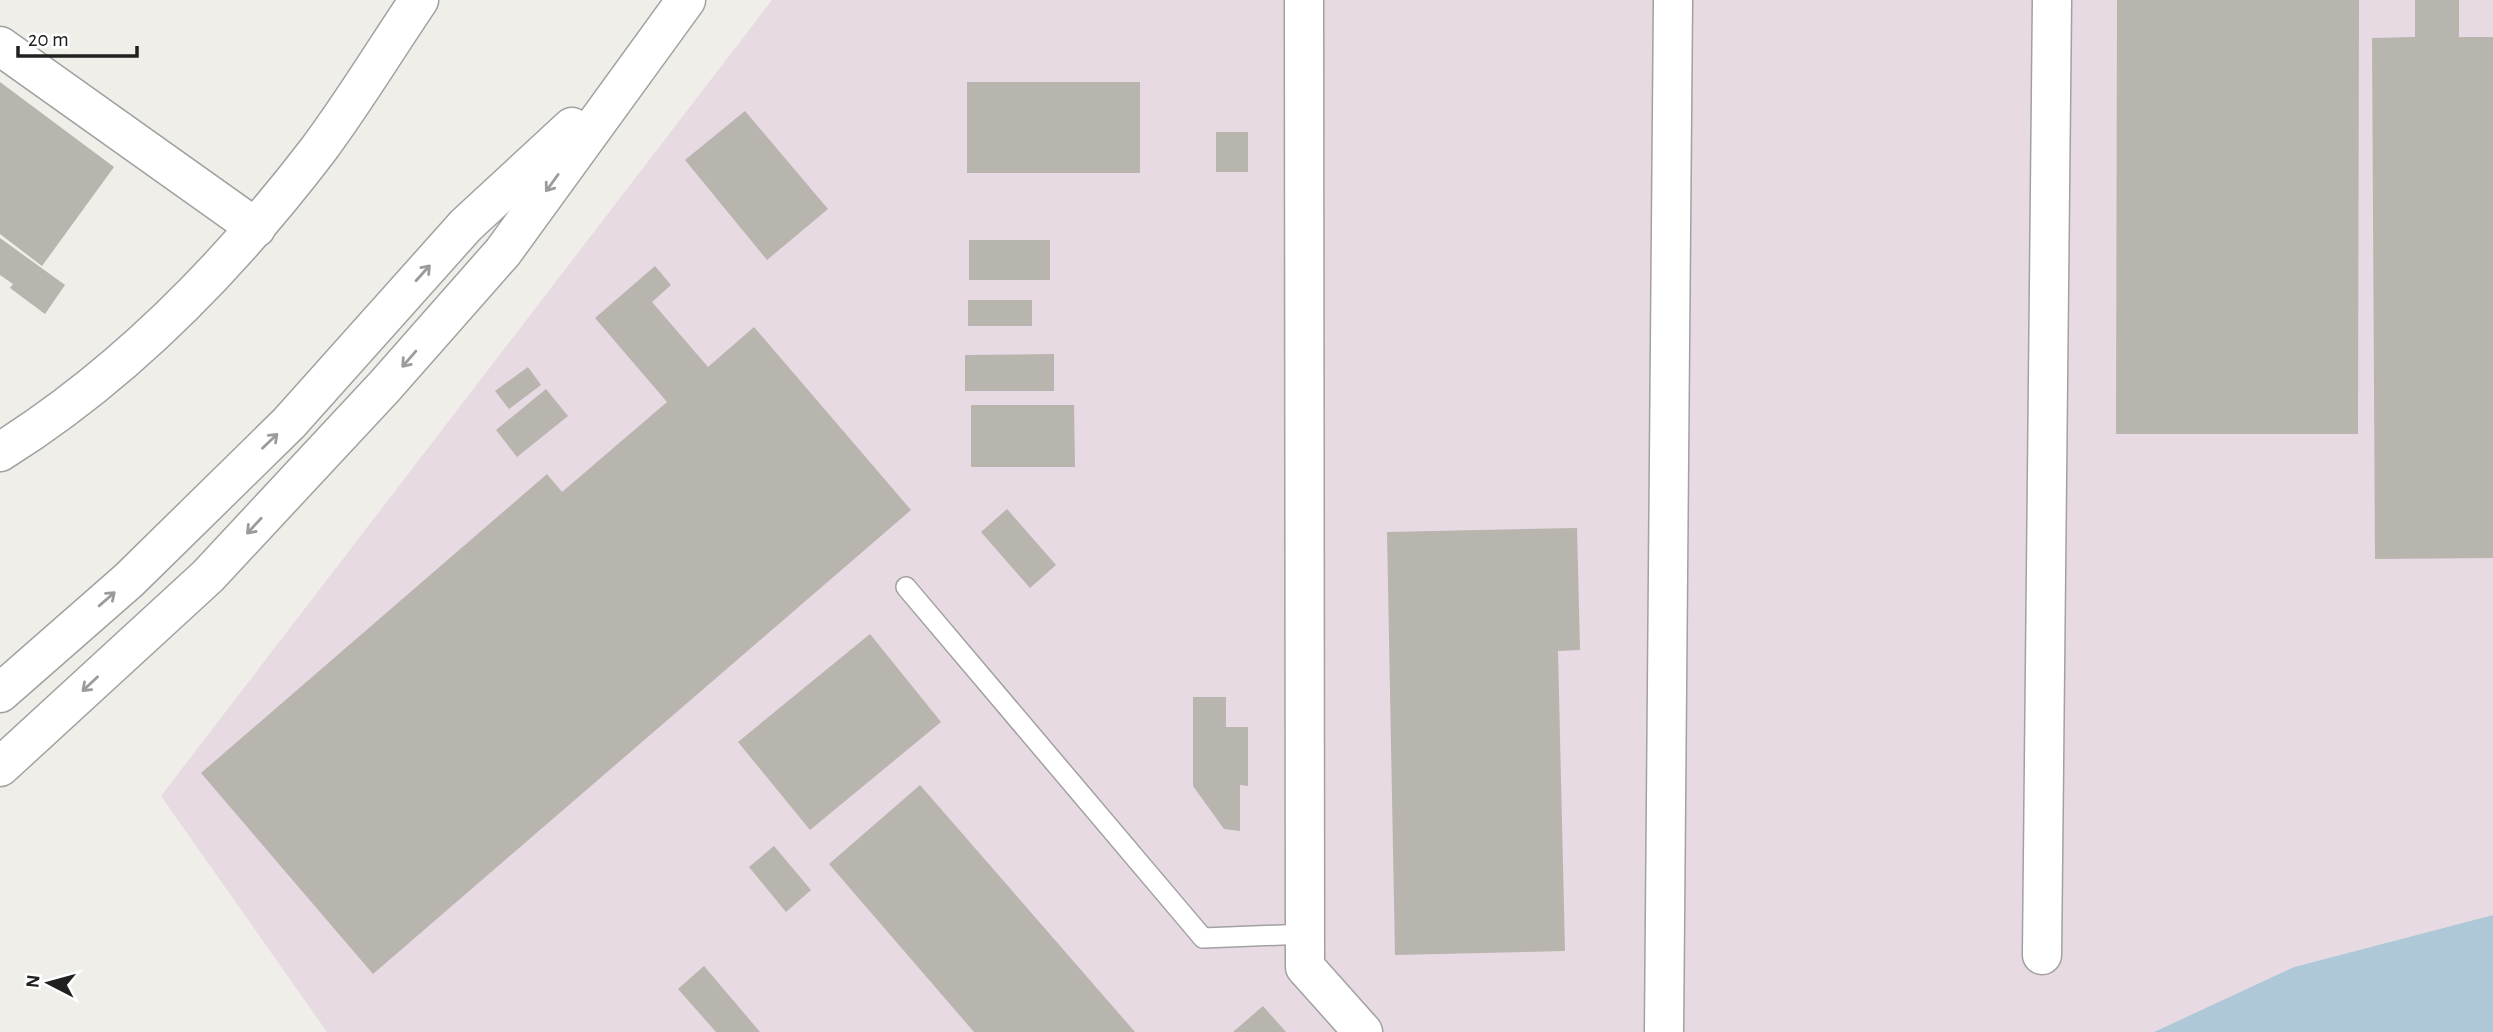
<svg xmlns="http://www.w3.org/2000/svg" width="2493" height="1032" font-family="'Alegreya Sans',sans-serif">
	<rect width="100%" height="100%" fill="#efeee8"/>
	<path fill="#e7dae3" d="M772 0H2493V915L2294 967 2154 1032H327L161 796Z"/>
	<path fill="#aec8d7" d="M2493 915V1032H2154L2294 967Z"/>
	<g fill="#b8b4ae">
		<path d="M2117 0H2359L2358 434H2116Z"/>
		<path d="M2415 0H2459V37H2493V558L2375 559 2372 38 2415 37Z"/>
		<path d="M0 82 114 167 42 266 0 234Z"/>
		<rect x="967" y="82" width="173" height="91"/>
		<path d="M745 111 828 209 767 260 685 160Z"/>
		<rect x="1216" y="132" width="32" height="40"/>
		<path d="M0 238 65 285 45 314 10 288 13 284 0 275Z"/>
		<rect x="969" y="240" width="81" height="40"/>
		<path d="M655 266 671 285 652 302 708 367 754 327 911 510 373 974 201 773 547 474 562 492 667 402 595 318Z"/>
		<rect x="968" y="300" width="64" height="26"/>
		<path d="M1054 354V391H965V355Z"/>
		<path d="M528 367 541 385 509 409 495 391Z"/>
		<path d="M546 389 568 416 517 457 496 430Z"/>
		<path d="M971 405H1074L1075 467H971Z"/>
		<path d="M1007 509 1056 565 1030 588 981 532Z"/>
		<path d="M1577 528 1580 650 1558 651 1565 951 1395 955 1387 532Z"/>
		<path d="M870 634 941 722 810 830 738 742Z"/>
		<path d="M1193 697H1226V727H1248V786L1240 785V831L1224 829 1193 786Z"/>
		<path d="M920 785 1135 1032H974L829 864Z"/>
		<path d="M774 846 811 890 786 912 749 867Z"/>
		<path d="M704 966 760 1032H716L678 989Z"/>
		<path d="M1263 1006 1286 1032H1233Z"/>
	</g>
	<g fill="none" stroke-linecap="round" stroke-linejoin="round">
		<defs>
			<path id="service" d="M906 587 1203 938 1306 934"/>
			<g id="minor">
				<path d="M1304 0 1305 967 1363 1032"/>
				<path d="M0 46 256 228"/>
				<path d="M0 452C123 375 230 265 318 150 354 102 385 50 419 0"/>
				<path d="M2042 955 2052 0"/>
				<path d="M1664 1032 1673 0"/>
			</g>
			<g id="tertiary">
				<path d="M0 693 129 580 289 423 466 225 572 127"/>
				<path d="M0 767 208 576 385 386 503 252 686 0"/>
			</g>
		</defs>
		<use href="#service" stroke="#a1a1a1" stroke-width="22"/>
		<use href="#minor" stroke="#a1a1a1" stroke-width="41"/>
		<use href="#tertiary" stroke="#a1a1a1" stroke-width="41"/>
		<use href="#service" stroke="#fff" stroke-width="19"/>
		<use href="#minor" stroke="#fff" stroke-width="38"/>
		<use href="#tertiary" stroke="#fff" stroke-width="38"/>
	</g>
	<defs><path id="oneway-shaft" d="M-6 0H5M1.5-3L5.5 0L1.5 3" fill="none" stroke-width="1.6" stroke-linecap="round" stroke-linejoin="round" transform="scale(1.75)"/></defs>
	<g stroke="#9b9b9b">
		<use href="#oneway-shaft" transform="translate(552 183) rotate(126)"/>
		<use href="#oneway-shaft" transform="translate(423 273) rotate(-48)"/>
		<use href="#oneway-shaft" transform="translate(409 359) rotate(131)"/>
		<use href="#oneway-shaft" transform="translate(270 441) rotate(-44)"/>
		<use href="#oneway-shaft" transform="translate(254 526) rotate(133)"/>
		<use href="#oneway-shaft" transform="translate(107 599) rotate(-41)"/>
		<use href="#oneway-shaft" transform="translate(90 684) rotate(137)"/>
	</g>
	<g transform="translate(49 983) rotate(276)" stroke="#ffffff" stroke-width="5" paint-order="stroke">
	<path d="M0-5L12 26L0 18L-12 26Z" fill="#202020"/>
	<text y="-10" font-size="19" font-weight="bold" text-anchor="middle" fill="#202020">N</text>
	</g>
	<path d="M18 46v10h119v-10" fill="none" stroke="#202020" stroke-width="3.5"/>
	<text x="28" y="46" font-size="21" fill="#202020" stroke="#ffffff" stroke-width="5" paint-order="stroke">20 m</text>
</svg>
